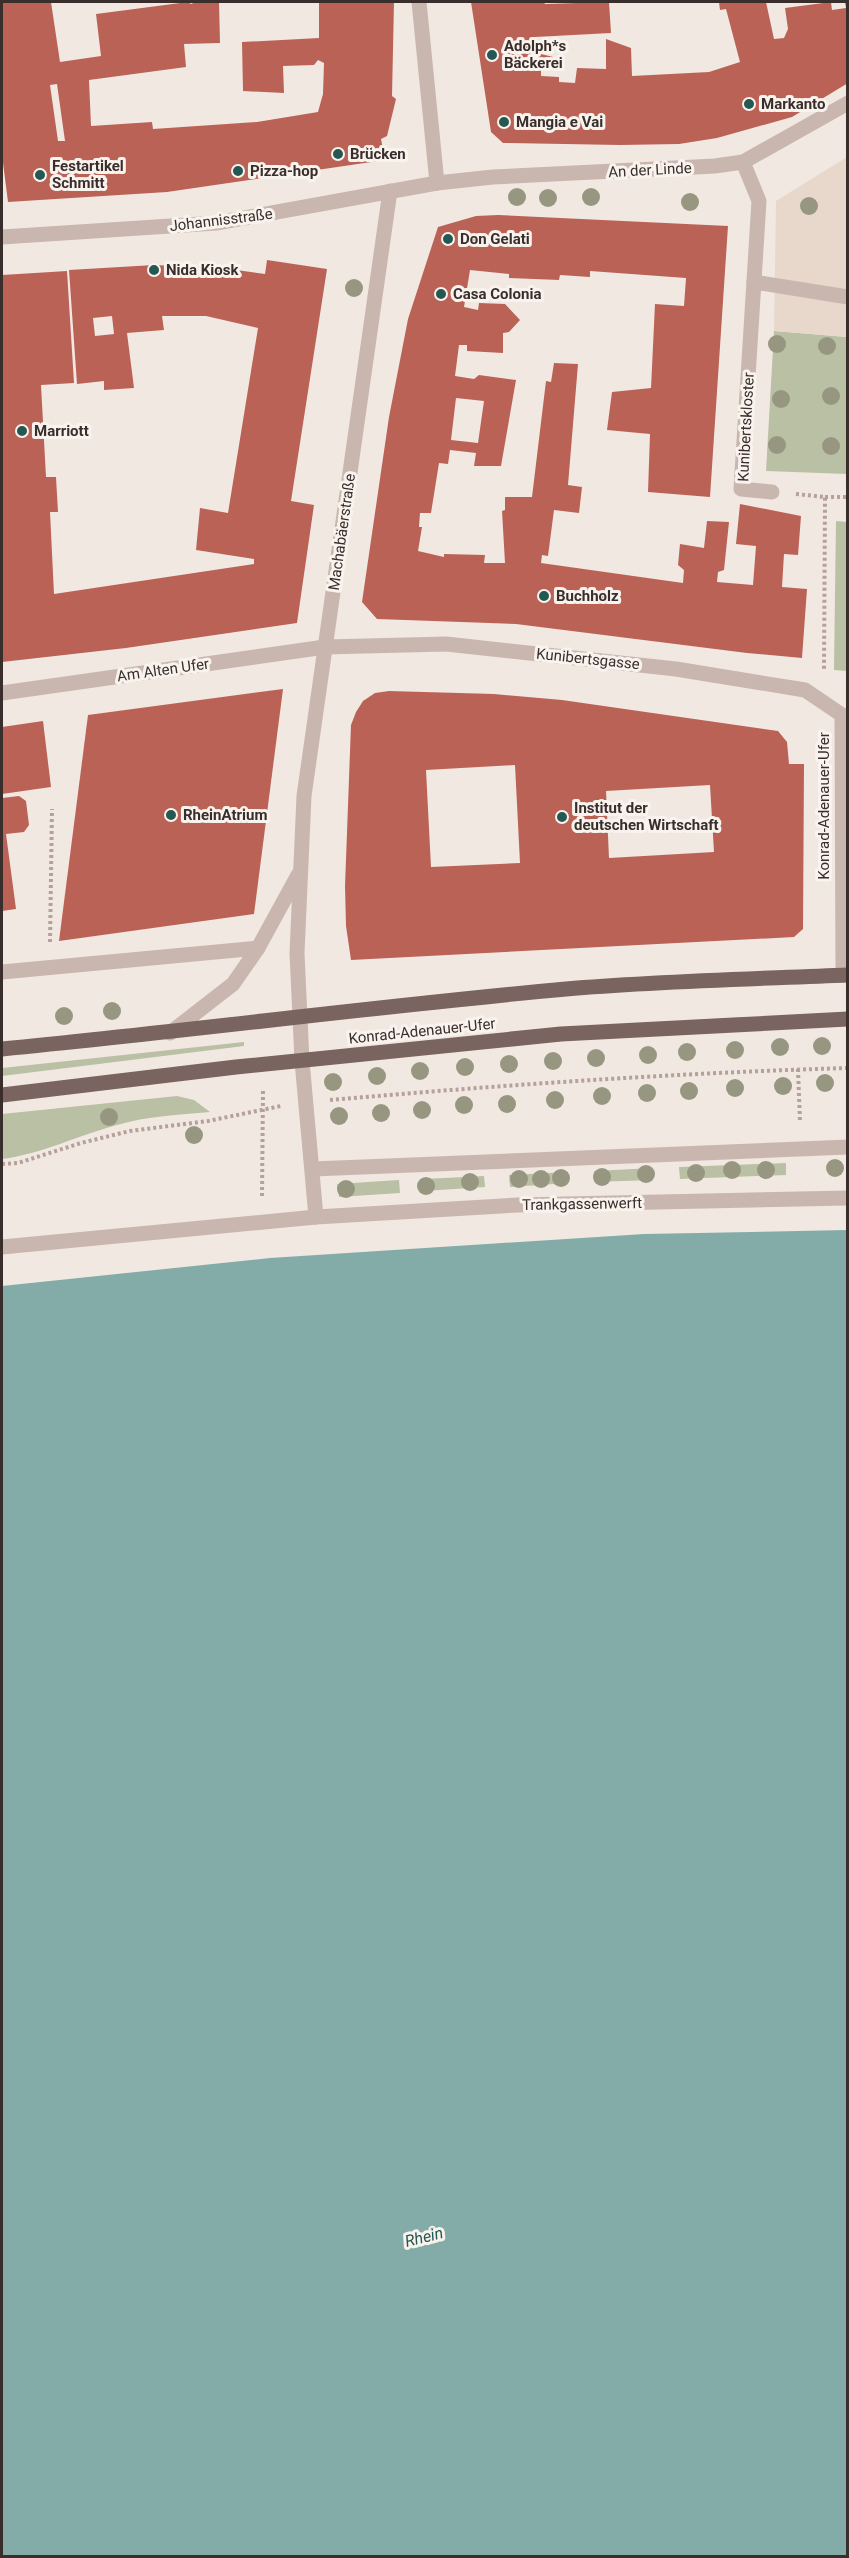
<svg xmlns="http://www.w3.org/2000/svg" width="849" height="2558" font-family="Roboto,sans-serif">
	<rect width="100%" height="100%" fill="#f2e8e2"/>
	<g fill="#bac0a3">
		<path d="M774 331 847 337V474L766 471Z"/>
		<path d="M836 521 847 522V671L834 670Z"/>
		<path d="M244 1042V1046L2 1076V1068Z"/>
		<path d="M177 1096 194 1100 210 1112C178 1115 148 1116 117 1125 79 1135 42 1154 2 1159V1114Z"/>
		<path d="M786 1163V1175L680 1179 679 1167Z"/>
		<path d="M653 1168V1180L594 1182V1171Z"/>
		<path d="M568 1172 569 1183 510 1187 509 1175Z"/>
		<path d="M484 1176 485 1187 424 1191V1179Z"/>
		<path d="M399 1180 400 1193 339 1197 337 1184Z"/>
	</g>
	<path fill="#e8d7cb" d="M847 157V337L774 331 776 201Z"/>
	<path fill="#83aca9" d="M847 1230V2556H2V1286L270 1258 644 1234Z"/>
	<g fill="#bb6257" fill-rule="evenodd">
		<path d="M2 2H51L60 62 101 56 96 14 188 2 191 4 196 2H219L220 43 184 44 186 67 89 80 91 126 152 122 153 129 257 122 318 112 323 94 324 63 318 60 314 65 283 66 284 93 243 91 242 42 319 38V2H394L392 96 396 99 387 136 381 139 385 160 167 192 8 202 2 155ZM57 84 65 141H58L50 85Z"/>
		<path d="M471 2H544L545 4 609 2 611 33 535 37 537 53 553 57V68H541V76L559 77V82L575 83 577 68 606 69V39L631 48 632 76 709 72 740 62 726 9 720 10 719 2H766L774 39 784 38 788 29 785 8 831 2 832 10 846 8 845 2H848V83L792 117 717 138 679 144 620 145 503 143 491 132Z"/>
		<path d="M498 215 728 226 710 497 648 492 650 434 607 430 612 392 651 388 655 304 684 306 686 278 590 271V277L560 275 559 280 509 278V274L470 270 464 307 478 310 479 303 505 304 520 320 509 332 503 333V353L467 351V345H459L455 376 474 379 479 375 516 380 501 466H474L476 453 450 450 448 464 439 463 431 513H420L419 527H422L418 551 444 557V554L485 555 484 563H505L502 511 505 510V497H532L546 381 551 382 554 363 578 364 568 485 582 487 579 513 554 510 548 556 542 555 541 563 683 583 684 570 678 565 680 544 704 548 707 521 729 522 724 570 718 572 717 582 753 585 756 546 736 544 740 504 801 516 798 555 784 554 782 587 807 589 802 658 747 653 516 624 377 619 362 602 389 417 408 319 438 227 476 216ZM456 398 484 401 478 443 451 440Z"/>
		<path d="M267 260 327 269 291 501 314 505 297 623 126 648 2 662V275L67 271 74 383 41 385 46 477H56L58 512H50L54 594 254 564V559L196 550 200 508 228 513 258 328 206 316H162L164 330 127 333 134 388 104 390V381L77 384 69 270 154 265 200 267 201 265 265 274ZM112 316 114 334 95 336 93 318Z"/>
		<path d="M283 689 254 914 59 941 88 715Z"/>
		<path d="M389 691 494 694 562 700 778 731 787 742 789 764H804L803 929 794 937 351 960 346 926 345 886 351 725 356 712 363 701 375 693ZM515 765 520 863 431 867 426 770ZM710 785 714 852 609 858 606 791Z"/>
		<path d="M43 721 51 787 2 794V727Z"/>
		<path d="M19 796 26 801 29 825 24 832 6 834 16 909 2 911V798Z"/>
	</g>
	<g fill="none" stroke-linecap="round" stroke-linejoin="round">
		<g stroke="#b5a199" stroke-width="4" stroke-dasharray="3 3" stroke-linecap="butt">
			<path d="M796 494 825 497 824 671"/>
			<path d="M825 497H848"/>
			<path d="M50 942 52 809"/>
			<path d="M798 1069 800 1122"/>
			<path d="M330 1100C502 1085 675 1073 848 1068"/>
			<path d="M2 1164 18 1163 81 1143 130 1131 208 1121 281 1106"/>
			<path d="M262 1196 263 1090"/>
		</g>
		<g stroke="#c9b7af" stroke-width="15">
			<path d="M419 2 437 183"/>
			<path d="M743 162 759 201 741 489 772 492"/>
			<path d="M2 237 216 223 437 183 493 177 715 166 743 162 848 103"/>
			<path d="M754 282 848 297"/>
			<path d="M2 693 325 647 446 644 676 669 805 690 848 719"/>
			<path d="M842 715 843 975"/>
			<path d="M2 972 258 948"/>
			<path d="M170 1033 233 984 258 948 298 875"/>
			<path d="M313 1169 848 1147"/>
			<path d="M316 1217 302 1061 297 953 304 796 390 191"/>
			<path d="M2 1247 316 1217 518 1205 848 1198"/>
		</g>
		<g stroke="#79645f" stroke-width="15">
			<path d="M2 1049C190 1031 378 1006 566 989 659 981 754 979 848 975"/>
			<path d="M2 1095 236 1067 561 1034 848 1019"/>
		</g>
	</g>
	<g fill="#979781">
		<circle cx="517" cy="197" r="9"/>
		<circle cx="591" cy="197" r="9"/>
		<circle cx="548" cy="198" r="9"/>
		<circle cx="690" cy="202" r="9"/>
		<circle cx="809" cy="206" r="9"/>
		<circle cx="354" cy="288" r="9"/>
		<circle cx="777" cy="344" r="9"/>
		<circle cx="827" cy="346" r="9"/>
		<circle cx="831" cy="396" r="9"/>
		<circle cx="781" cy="399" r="9"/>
		<circle cx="777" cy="445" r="9"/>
		<circle cx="831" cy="446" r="9"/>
		<circle cx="112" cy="1011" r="9"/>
		<circle cx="64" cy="1016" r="9"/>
		<circle cx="822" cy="1046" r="9"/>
		<circle cx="780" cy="1047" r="9"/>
		<circle cx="735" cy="1050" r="9"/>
		<circle cx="687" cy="1052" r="9"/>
		<circle cx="648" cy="1055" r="9"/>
		<circle cx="596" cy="1058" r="9"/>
		<circle cx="553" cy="1061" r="9"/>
		<circle cx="509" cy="1064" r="9"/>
		<circle cx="465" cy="1067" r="9"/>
		<circle cx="420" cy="1071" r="9"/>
		<circle cx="377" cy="1076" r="9"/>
		<circle cx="333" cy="1082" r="9"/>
		<circle cx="825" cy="1083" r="9"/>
		<circle cx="783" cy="1086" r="9"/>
		<circle cx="735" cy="1088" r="9"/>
		<circle cx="689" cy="1091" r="9"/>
		<circle cx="647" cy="1093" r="9"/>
		<circle cx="602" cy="1096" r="9"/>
		<circle cx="555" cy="1100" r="9"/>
		<circle cx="507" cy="1104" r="9"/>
		<circle cx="464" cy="1105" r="9"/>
		<circle cx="422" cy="1110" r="9"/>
		<circle cx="381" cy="1113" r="9"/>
		<circle cx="339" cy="1116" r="9"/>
		<circle cx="109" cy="1117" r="9"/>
		<circle cx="194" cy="1135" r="9"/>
		<circle cx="835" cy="1168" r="9"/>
		<circle cx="732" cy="1170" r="9"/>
		<circle cx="766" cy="1170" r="9"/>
		<circle cx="696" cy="1173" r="9"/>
		<circle cx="646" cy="1174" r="9"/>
		<circle cx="602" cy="1177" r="9"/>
		<circle cx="561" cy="1178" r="9"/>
		<circle cx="519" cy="1179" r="9"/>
		<circle cx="541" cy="1179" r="9"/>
		<circle cx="470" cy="1182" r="9"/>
		<circle cx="426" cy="1186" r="9"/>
		<circle cx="346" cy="1189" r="9"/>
	</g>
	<g fill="#255753" stroke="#f9f3ee" stroke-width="2">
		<circle cx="492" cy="55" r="6"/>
		<circle cx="749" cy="104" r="6"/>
		<circle cx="504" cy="122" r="6"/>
		<circle cx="338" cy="154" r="6"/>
		<circle cx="238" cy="171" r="6"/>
		<circle cx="40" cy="175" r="6"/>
		<circle cx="448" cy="239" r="6"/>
		<circle cx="154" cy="270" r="6"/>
		<circle cx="441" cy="294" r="6"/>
		<circle cx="22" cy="431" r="6"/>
		<circle cx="544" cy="596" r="6"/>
		<circle cx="171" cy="815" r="6"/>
		<circle cx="562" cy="817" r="6"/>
	</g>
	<g text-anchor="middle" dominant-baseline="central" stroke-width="6" stroke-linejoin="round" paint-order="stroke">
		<g font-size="15" font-weight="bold" fill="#392e2c" stroke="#f9f3ee" text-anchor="start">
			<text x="504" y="46">Adolph*s<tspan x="504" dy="17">Bäckerei</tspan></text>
			<text x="761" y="104">Markanto</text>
			<text x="516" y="122">Mangia e Vai</text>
			<text x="350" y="154">Brücken</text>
			<text x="52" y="166">Festartikel<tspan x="52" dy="17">Schmitt</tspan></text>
			<text x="250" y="171">Pizza-hop</text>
			<text x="460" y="239">Don Gelati</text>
			<text x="166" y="270">Nida Kiosk</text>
			<text x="453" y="294">Casa Colonia</text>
			<text x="34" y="431">Marriott</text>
			<text x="556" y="596">Buchholz</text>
			<text x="574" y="808">Institut der<tspan x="574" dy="17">deutschen Wirtschaft</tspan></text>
			<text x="183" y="815">RheinAtrium</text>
		</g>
		<g font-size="15" fill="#392e2c" stroke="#f9f3ee">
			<text transform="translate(650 170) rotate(-3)">An der Linde</text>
			<text transform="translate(221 220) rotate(-7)">Johannisstraße</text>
			<text transform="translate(746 427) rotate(-87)">Kunibertskloster</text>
			<text transform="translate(342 532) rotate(-82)">Machabäerstraße</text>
			<text transform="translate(588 659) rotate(6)">Kunibertsgasse</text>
			<text transform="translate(163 670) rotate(-8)">Am Alten Ufer</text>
			<text transform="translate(824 806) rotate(-90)">Konrad-Adenauer-Ufer</text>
			<text transform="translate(422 1031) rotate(-6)">Konrad-Adenauer-Ufer</text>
			<text transform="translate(582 1204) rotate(-1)">Trankgassenwerft</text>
		</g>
		<g font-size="16" font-style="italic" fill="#255753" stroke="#f9f3ee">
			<text transform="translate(424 2237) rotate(-14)">Rhein</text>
		</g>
	</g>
	<rect width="849" height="2558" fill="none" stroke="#392e2c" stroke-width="6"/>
</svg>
